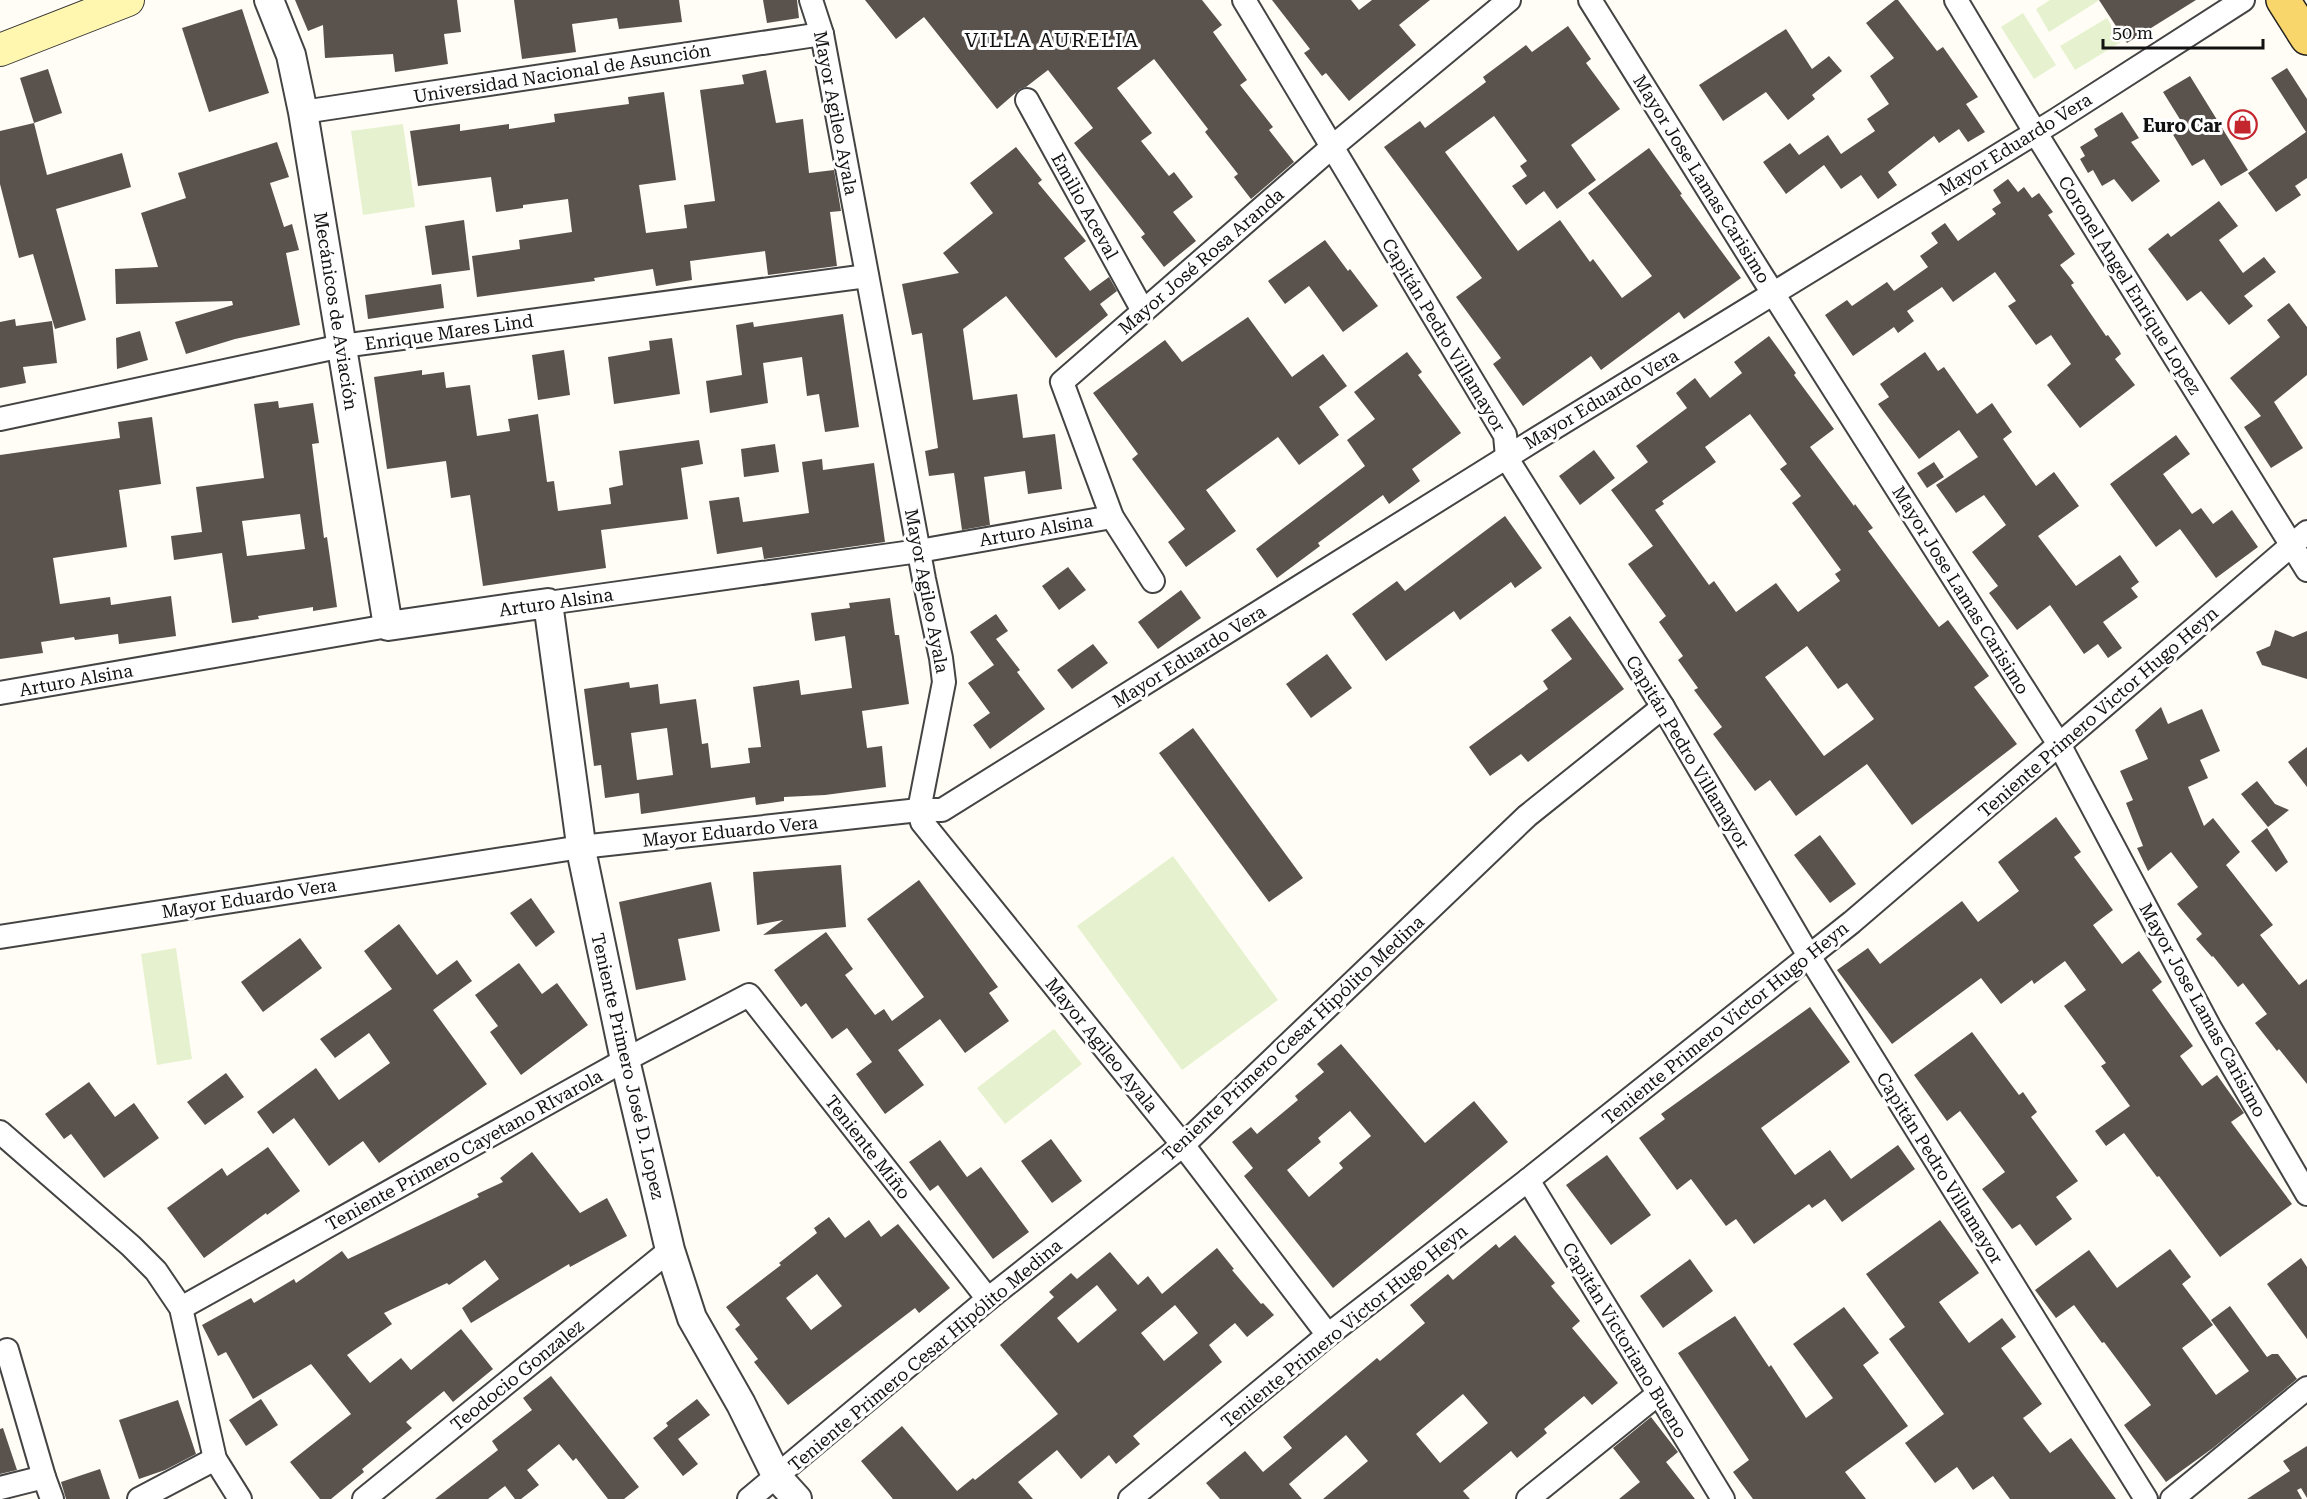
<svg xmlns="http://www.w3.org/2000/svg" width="2307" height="1499" font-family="'Roboto Serif',serif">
	<rect width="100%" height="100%" fill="#fffdf5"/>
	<g fill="#e6f2cf">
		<path d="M2050 0H2098V1L2049 32 2036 9Z"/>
		<path d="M2023 13 2056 65 2034 79 2001 27Z"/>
		<path d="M2107 18 2121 42 2075 70 2060 46Z"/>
		<path d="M403 124 415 207 363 215 351 131Z"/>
		<path d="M1173 856 1278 1000 1182 1070 1077 926Z"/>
		<path d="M176 948 192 1059 157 1065 141 954Z"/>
		<path d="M1054 1029 1082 1064 1005 1124 977 1088Z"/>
	</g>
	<g fill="#5a524d" fill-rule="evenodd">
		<path d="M295 0H457L461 32 444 34 448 64 395 72 393 54 325 58 323 25 308 31Z"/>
		<path d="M514 0H679L682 22 619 29 617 18 572 24 576 52 522 59Z"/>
		<path d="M763 0H797L799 18 767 23Z"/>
		<path d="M865 0H1202L1222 25 1213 32 1247 80 1240 85 1273 127 1269 130 1294 162 1251 199 1234 177 1238 174 1205 132 1208 129 1154 59 1117 88 1152 133 1141 141 1169 176 1174 172 1193 197 1173 212 1196 241 1164 267 1141 237 1145 234 1074 143 1093 128 1048 70 1026 87 1020 89 997 109 924 17 896 39Z"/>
		<path d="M1272 0H1351L1359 10 1372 0H1430L1399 25 1416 45 1349 101 1326 73 1322 76 1304 53 1310 49Z"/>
		<path d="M1895 0H1898L1937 51 1943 47 1978 97 1966 104 1985 132 1968 142 1959 129 1939 143 1934 136 1888 172 1897 185 1878 199 1861 175 1841 189 1824 165 1786 194 1763 162 1790 143 1799 155 1828 135 1841 154 1875 131 1867 119 1889 104 1870 76 1894 58 1866 23Z"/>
		<path d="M2099 0H2196L2127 43Z"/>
		<path d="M242 9 269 93 209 112 182 28Z"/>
		<path d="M1568 26 1591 59 1586 63 1620 109 1571 145 1596 180 1557 209 1544 191 1526 205 1512 186 1527 176 1520 166 1527 161 1494 116 1445 152 1518 251 1560 220 1590 262 1593 259 1622 298 1652 276 1588 193 1649 148 1682 194 1680 195 1741 278 1684 319 1679 312 1601 370 1591 356 1523 406 1493 364 1501 358 1456 297 1482 278 1384 147 1420 121 1425 128 1486 82 1483 77 1526 45 1532 52Z"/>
		<path d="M1786 29 1812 69 1829 56 1842 71 1812 95 1815 99 1788 120 1766 92 1723 121 1699 85Z"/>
		<path d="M2287 68 2307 99V178L2295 186 2301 195 2276 212 2248 173 2306 132 2271 78Z"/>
		<path d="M48 69 62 113 34 123 20 78Z"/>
		<path d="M766 70 776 123 803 119 809 173 834 170 841 211 830 212 837 266 768 275 765 251 690 261 692 280 656 286 653 269 594 278 595 281 477 297 472 256 520 249 519 240 572 232 568 199 523 205V208L496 212 491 177 418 186 410 131 460 124V131L509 124V129L555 122 554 114 629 104 628 97 664 92 676 180 639 185 646 233 687 228 684 205 715 201 700 90 744 84 742 75Z"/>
		<path d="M2190 76 2248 170 2221 186 2204 159 2192 166 2169 128 2181 121 2163 92Z"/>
		<path d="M2122 112 2139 138 2131 142 2160 181 2132 202 2114 179 2102 186 2093 170 2088 173 2080 159 2085 156 2080 147 2098 136 2094 129Z"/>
		<path d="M34 123 47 175 122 153 131 187 56 209 86 320 55 329 33 254 19 258 0 184V131Z"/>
		<path d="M277 142 289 177 270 183 284 227 292 224 299 250 286 253 300 325 235 339 186 354 175 322 233 305 232 301 116 304 115 269 158 267 141 213 186 198 178 173Z"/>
		<path d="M1016 147 1042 180 1038 183 1086 241 1064 258 1090 291 1109 277 1117 291 1100 304 1108 315 1056 358 1006 296 963 329 973 400 1017 394 1023 438 1055 434 1062 489 1028 494 1025 471 984 477 990 525 962 530 954 473 929 476 925 451 938 448 922 333 912 335 902 284 959 273 943 253 993 213 970 183Z"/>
		<path d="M2008 179 2018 192 2024 187 2032 198 2039 193 2053 212 2048 215 2075 254 2060 265 2074 283 2071 285 2106 336 2108 335 2119 350 2121 354 2115 359 2135 385 2080 428 2047 385 2071 364 2051 335 2036 345 2008 306 2016 301 1995 272 1953 302 1942 287 1907 311 1914 321 1898 333 1894 327 1853 356 1825 315 1847 300 1852 306 1887 282 1894 291 1928 267 1920 256 1938 243 1931 233 1945 223 1958 241 1996 214 1992 209 2001 203 1993 190Z"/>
		<path d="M2219 201 2238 226 2219 240 2243 273 2264 257 2276 272 2244 296 2253 306 2229 325 2201 291 2187 301 2148 249 2168 233 2171 237Z"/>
		<path d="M464 220 470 270 432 275 425 226Z"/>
		<path d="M1325 240 1348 271 1350 269 1378 306 1343 332 1309 286 1285 304 1268 281Z"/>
		<path d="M441 284 444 308 368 319 365 295Z"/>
		<path d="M2289 303 2307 327V375L2274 402 2303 448 2271 468 2244 427 2261 416 2230 378 2280 337 2267 320Z"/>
		<path d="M843 314 859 427 825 432 819 394 807 396 802 357 763 363 768 403 710 413 706 381 742 375 736 325 753 322 754 327Z"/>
		<path d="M1248 317 1292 377 1323 354 1347 386 1319 407 1339 435 1299 465 1278 437 1206 490 1236 531 1186 567 1168 542 1185 529 1132 459 1138 454 1093 393 1165 340 1182 362Z"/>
		<path d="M15 319 16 326 52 321 57 363 23 367 26 383 0 388V322Z"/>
		<path d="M140 331 148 360 117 369 116 338Z"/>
		<path d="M1769 336 1796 373 1794 375 1834 429 1810 447 1854 506 1855 504 1873 528 1868 531 1939 627 1948 620 1989 676 1974 687 2017 744 1912 825 1867 764 1796 816 1770 780 1755 791 1713 734 1722 727 1694 690 1698 688 1678 660 1683 656 1659 622 1666 616 1628 564 1653 546 1611 490 1648 462 1636 446 1687 408 1676 393 1695 378 1710 398 1742 373 1734 362ZM1750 414 1787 464 1780 469 1801 496 1792 503 1841 570 1835 574 1840 581 1798 612 1776 583 1736 612 1714 581 1709 585 1655 510 1664 504 1662 501 1716 462 1705 447ZM1807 646 1838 689 1847 683 1874 719 1824 756 1765 677Z"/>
		<path d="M672 338 680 394 614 404 608 357 650 350 649 341Z"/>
		<path d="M564 350 570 395 538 400 532 355Z"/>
		<path d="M1407 352 1422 372 1418 375 1461 433 1412 469 1420 481 1389 504 1383 495 1318 543 1320 546 1277 578 1256 549 1365 466 1347 440 1375 419 1354 392Z"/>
		<path d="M1925 352 1938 371 1944 367 1977 414 1992 403 2012 432 2003 439 2036 486 2054 472 2079 506 2038 536 2076 586 2120 555 2139 582 2131 588 2138 597 2103 622 2122 648 2108 658 2098 644 2084 654 2050 605 2017 630 1989 593 1998 586 1972 552 2006 525 1984 495 1956 513 1936 485 1978 457 1959 430 1919 459 1878 404 1889 397 1880 384Z"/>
		<path d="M422 370V375L444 372 446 388 470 385 477 436 510 431 508 419 538 414 547 482 554 481 558 511 611 504 609 488 623 485 619 451 699 440 703 464 681 468 688 519 601 530 606 568 483 586 470 495 451 498 446 461 387 469 374 377Z"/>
		<path d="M278 401 279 408 313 403 319 443 312 444 324 538 327 537 337 607 313 611V607L258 616 259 619 232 623 222 553 174 560 171 536 202 532 196 487 264 478 254 404ZM300 514 305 549 247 556 242 521Z"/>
		<path d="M152 417 161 484 119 490 127 547 53 558 60 604 110 597 111 605 171 596 176 636 119 644 118 634 75 640 74 637 41 642 43 653 0 659V455L120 438 118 422Z"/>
		<path d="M2176 435 2190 454 2163 474 2192 514 2201 508 2213 524 2232 510 2258 547 2216 578 2180 529 2156 547 2110 484Z"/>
		<path d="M775 444 779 472 744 477 741 449Z"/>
		<path d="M1594 450 1615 478 1580 505 1559 476Z"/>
		<path d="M822 459 823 470 874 463 885 542 764 559 762 547 717 554 709 501 739 497 743 522 809 513 802 462Z"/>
		<path d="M1934 462 1944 477 1927 488 1917 473Z"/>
		<path d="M1505 516 1542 568 1515 588 1511 582 1460 620 1454 611 1386 661 1352 614 1397 581 1405 591Z"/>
		<path d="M1068 567 1086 590 1059 610 1042 586Z"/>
		<path d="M1181 590 1201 618 1158 649 1138 622Z"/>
		<path d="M890 598 895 635H899L909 704 862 711 867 748 882 746 886 787 825 795 784 797V801L756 805 755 797 641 814 639 793 605 798 601 765 594 766 584 689 629 682 630 688 658 684 660 704 696 699 702 744 708 743 711 768 750 763 748 748 761 747 753 687 799 680 801 695 852 688 845 636 815 641 811 613 850 608 849 603ZM667 728 673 775 637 780 631 733Z"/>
		<path d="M996 614 1008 631 996 639 1020 670 1017 672 1045 709 990 749 973 725 990 713 968 683 994 665 970 632Z"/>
		<path d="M1570 616 1624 689 1528 762 1521 754 1490 776 1469 747 1548 689 1543 681 1572 659 1551 630Z"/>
		<path d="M2275 630 2293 637 2307 631V679L2262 665 2256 652 2270 646Z"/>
		<path d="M1093 644 1108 663 1072 689 1057 670Z"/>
		<path d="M1327 654 1352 688 1311 718 1286 684Z"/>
		<path d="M2161 707 2168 724 2202 709 2220 751 2200 760 2208 778 2188 787 2204 826 2213 818 2240 852 2226 865 2273 925 2260 935 2299 985 2307 979V1084L2279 1049 2277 1051 2255 1023 2267 1014 2243 983 2238 987 2213 956 2212 957 2196 939 2202 934 2177 904 2198 887 2171 852 2148 871 2137 848 2143 846 2126 803 2133 800 2120 771 2148 759 2135 730Z"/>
		<path d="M1193 728 1303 878 1269 902 1159 753Z"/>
		<path d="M2307 747V787L2288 762Z"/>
		<path d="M2257 781 2275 804 2289 810 2268 827 2241 794Z"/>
		<path d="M2056 817 2081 852 2074 857 2113 910 2093 925 2122 964 2139 951 2162 982 2152 990 2193 1046 2180 1056 2202 1086 2217 1075 2244 1113 2231 1122 2292 1204 2220 1257 2159 1176 2157 1177 2124 1133 2106 1146 2095 1131 2130 1106 2101 1066 2106 1063 2064 1006 2086 990 2065 961 2034 984 2032 980 2001 1004 1981 978 1892 1044 1837 970 1868 948 1880 964 1962 901 1978 922 2019 891 1998 862Z"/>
		<path d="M2267 828 2288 862 2276 872 2251 841Z"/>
		<path d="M1820 835 1856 884 1830 903 1794 855Z"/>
		<path d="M841 865 846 927 763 935 783 920 757 925 753 872Z"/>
		<path d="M919 880 998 987 989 993 1009 1021 965 1053 940 1019 898 1050 924 1085 885 1114 856 1074 872 1062 847 1028 832 1039 806 1003 801 1007 774 970 826 932 853 969 845 975 875 1015 884 1009 892 1021 924 997 867 919Z"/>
		<path d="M711 882 720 931 678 939 686 980 636 990 619 902Z"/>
		<path d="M531 898 555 932 536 947 510 913Z"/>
		<path d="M399 924 437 975 457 960 472 981 433 1010 487 1084 379 1163 363 1141 329 1166 294 1118 273 1134 257 1112 316 1068 339 1100 390 1063 369 1033 335 1058 320 1039 392 989 364 951Z"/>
		<path d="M300 938 322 968 263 1012 241 982Z"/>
		<path d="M519 963 542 994 557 983 588 1025 521 1075 490 1032 498 1026 475 995Z"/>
		<path d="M1810 1007 1850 1062 1761 1128 1795 1175 1830 1150 1851 1179 1898 1145 1915 1169 1842 1222 1825 1199 1812 1208 1809 1204 1754 1244 1736 1219 1726 1226 1691 1179 1677 1190 1639 1138 1665 1119 1661 1114Z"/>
		<path d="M1972 1032 2019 1095 2023 1092 2037 1112 2031 1117 2078 1181 2056 1197 2072 1219 2036 1246 2020 1224 2012 1229 1982 1189 2005 1172 1960 1111 1947 1121 1914 1075Z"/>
		<path d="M1341 1044 1425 1143 1474 1101 1508 1142 1333 1288 1244 1176 1253 1168 1232 1142 1251 1127 1257 1134 1298 1100 1295 1096 1324 1072 1317 1064ZM1350 1111 1371 1136 1339 1163 1343 1168 1309 1197 1287 1170 1321 1142 1318 1138Z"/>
		<path d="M226 1073 244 1097 205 1125 187 1102Z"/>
		<path d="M89 1082 115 1117 134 1103 159 1138 104 1178 71 1134 64 1139 45 1114Z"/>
		<path d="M1051 1139 1082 1181 1052 1203 1021 1161Z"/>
		<path d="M940 1140 967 1177 981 1167 1029 1232 993 1259 938 1185 930 1191 909 1162Z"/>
		<path d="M268 1147 300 1191 267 1215 266 1213 204 1258 167 1208 222 1168 227 1176Z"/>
		<path d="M532 1152 580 1213 607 1198 627 1236 570 1267 569 1264 471 1323 462 1308 499 1279 485 1260 449 1285 447 1283 384 1313 392 1324 347 1355 370 1383 401 1358 411 1370 461 1329 493 1369 453 1402 444 1391 406 1422 412 1428 362 1469 364 1472 331 1499H320L290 1462 351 1414 311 1364 253 1399 226 1352 218 1356 202 1325 251 1298 254 1303 294 1279 296 1283 342 1251 348 1259 479 1197 477 1194 503 1182 500 1178Z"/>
		<path d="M1607 1155 1651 1215 1611 1245 1566 1185Z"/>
		<path d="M829 1217 845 1238 869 1220 881 1237 898 1224 950 1288 919 1313 915 1308 788 1405 754 1362 758 1359 735 1329 740 1325 726 1307 781 1265 779 1263 817 1233 814 1228ZM817 1274 842 1306 811 1330 786 1298Z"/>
		<path d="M1940 1220 1979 1273 1939 1302 1969 1343 2002 1318 2016 1337 2001 1348 2042 1404 2023 1418 2050 1453 2071 1438 2116 1499H2010L1993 1476 1973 1490 1957 1467 1935 1483 1905 1443 1944 1414 1889 1339 1905 1327 1866 1274Z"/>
		<path d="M1515 1235 1555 1283 1551 1286 1580 1321 1572 1328 1618 1383 1592 1405 1584 1396 1544 1429 1547 1433 1517 1458 1511 1451 1463 1491 1470 1499H1323L1368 1461 1346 1435 1289 1484 1302 1499H1220L1206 1483 1245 1451 1263 1472 1292 1448 1283 1437 1377 1358 1380 1361 1425 1323 1410 1305 1448 1274 1453 1280 1496 1244 1499 1248ZM1463 1394 1488 1423 1440 1463 1416 1434Z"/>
		<path d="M1217 1248 1234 1269 1232 1270 1261 1304 1263 1303 1274 1315 1247 1337 1235 1323 1209 1345 1222 1362 1133 1436 1140 1444 1116 1464 1109 1455 1081 1479 1057 1450 1018 1482 1033 1499H893L861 1461 902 1426 957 1491 973 1478 975 1480 1058 1414 1000 1345 1054 1297 1049 1292 1071 1273 1077 1279 1110 1252 1138 1285 1148 1276 1162 1294ZM1097 1285 1117 1310 1078 1343 1057 1318ZM1175 1305 1198 1333 1164 1361 1141 1333Z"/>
		<path d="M2170 1249 2191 1277 2182 1284 2213 1325 2182 1348 2216 1395 2249 1371 2211 1320 2230 1306 2267 1357 2272 1354H2278L2297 1379 2213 1448 2166 1482 2124 1425 2151 1405 2104 1342 2102 1343 2074 1305 2056 1318 2035 1290 2089 1250 2117 1288Z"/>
		<path d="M2301 1258 2307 1267V1339L2267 1284Z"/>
		<path d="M1690 1259 1713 1291 1663 1328 1640 1296Z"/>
		<path d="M1844 1307 1879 1353 1863 1365 1908 1426 1845 1472 1866 1499H1753L1733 1472 1749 1460 1678 1353 1735 1316 1769 1367 1771 1365 1806 1418 1833 1398 1793 1344Z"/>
		<path d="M551 1376 639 1487 624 1499H608L576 1458 573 1461 559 1444 527 1470 539 1485 521 1499H515L505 1486 488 1499H435L498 1450 492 1441 532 1410 523 1398Z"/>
		<path d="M261 1399 278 1425 246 1446 229 1420Z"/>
		<path d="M697 1399 710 1415 678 1439 698 1464 683 1476 653 1438 668 1426 666 1423Z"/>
		<path d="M178 1400 196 1454 165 1470 139 1479 119 1420Z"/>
		<path d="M1651 1417 1678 1452 1666 1462 1695 1499H1619L1640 1482 1613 1448Z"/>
		<path d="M3 1428 17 1470 0 1474V1429Z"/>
		<path d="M2307 1446V1498L2301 1488 2297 1490 2302 1499H2247L2290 1471 2283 1461Z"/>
		<path d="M100 1469 110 1499H66L61 1482Z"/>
	</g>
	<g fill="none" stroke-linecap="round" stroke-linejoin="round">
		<defs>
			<g id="minor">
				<path d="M811 0 822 34 924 579 941 658 944 682 919 810 922 822 1183 1145 1328 1335"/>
				<path d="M1244 0 1505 435 1507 457 1511 465 1663 707 1809 956 2146 1499"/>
				<path d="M1590 0 1762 276 2060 746 2210 1028 2307 1194"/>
				<path d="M1956 0 2035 132 2307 570"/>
				<path d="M1027 100 1143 311"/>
				<path d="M303 112 822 34"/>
				<path d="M0 419 342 346 867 276"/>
				<path d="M1153 581 1112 517 1062 382 1332 147 1509 0"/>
				<path d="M548 603 919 551 1112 517"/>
				<path d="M0 693 388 626"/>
				<path d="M0 937 581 847 919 810H942L1536 439 2056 120 2243 0"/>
				<path d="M0 1132 131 1246 156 1271 181 1308 215 1459 240 1499"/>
				<path d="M1528 1180 1723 1499"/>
				<path d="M181 1308 625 1060 749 995 988 1299"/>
				<path d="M7 1350 44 1477 52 1499"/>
				<path d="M0 1488 44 1477"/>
				<path d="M139 1499 215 1459"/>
				<path d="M364 1499 670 1250"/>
				<path d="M749 1499 988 1299 1183 1145 1527 816 1663 707"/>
				<path d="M1130 1499 1328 1335 1528 1180 1852 922 2307 532"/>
				<path d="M1528 1499 1658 1394"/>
				<path d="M2172 1499 2307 1388"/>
			</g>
			<path id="tertiary" d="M269 0 291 55 303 112 388 626 548 603 583 859 625 1060 670 1250 692 1318 741 1404 777 1477 797 1499"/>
			<path id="secondary" d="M0 50 128 0"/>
			<path id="primary" d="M2283 0 2307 38"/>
		</defs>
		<use href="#minor" stroke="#444" stroke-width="26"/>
		<use href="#tertiary" stroke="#444" stroke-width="32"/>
		<use href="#secondary" stroke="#333" stroke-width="34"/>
		<use href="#primary" stroke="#222" stroke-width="36"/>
		<use href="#minor" stroke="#fff" stroke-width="22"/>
		<use href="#tertiary" stroke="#fff" stroke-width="28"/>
		<use href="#secondary" stroke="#fff6b0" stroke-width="32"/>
		<use href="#primary" stroke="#f9d66b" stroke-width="33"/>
	</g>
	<defs>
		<symbol id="shop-ring" viewBox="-11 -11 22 22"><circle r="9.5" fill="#fff" stroke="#c4262e" stroke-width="1.5"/><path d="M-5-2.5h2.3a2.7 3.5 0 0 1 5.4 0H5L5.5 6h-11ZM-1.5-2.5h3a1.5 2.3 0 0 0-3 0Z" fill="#c4262e"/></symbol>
	</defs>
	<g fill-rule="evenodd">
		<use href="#shop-ring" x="2226" y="108" width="33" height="33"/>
	</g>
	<g text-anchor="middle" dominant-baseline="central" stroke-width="6" stroke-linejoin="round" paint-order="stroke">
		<g font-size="18" fill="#111" stroke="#fff">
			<text transform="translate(562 73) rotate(-9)">Universidad Nacional de Asunción</text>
			<text transform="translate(836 113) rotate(79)">Mayor Agileo Ayala</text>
			<text transform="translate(2015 144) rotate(-32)">Mayor Eduardo Vera</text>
			<text transform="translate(1702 179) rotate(58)">Mayor Jose Lamas Carisimo</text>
			<text transform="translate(1085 206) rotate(61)">Emilio Aceval</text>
			<text transform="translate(1201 261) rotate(-41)">Mayor José Rosa Aranda</text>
			<text transform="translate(2130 285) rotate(58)">Coronel Angel Enrique Lopez</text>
			<text transform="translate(336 311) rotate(81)">Mecánicos de Aviación</text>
			<text transform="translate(449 332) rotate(-8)">Enrique Mares Lind</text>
			<text transform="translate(1444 335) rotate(59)">Capitán Pedro Villamayor</text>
			<text transform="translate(1601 399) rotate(-31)">Mayor Eduardo Vera</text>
			<text transform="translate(1036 530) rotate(-10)">Arturo Alsina</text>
			<text transform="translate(1961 590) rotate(58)">Mayor Jose Lamas Carisimo</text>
			<text transform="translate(927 591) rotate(79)">Mayor Agileo Ayala</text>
			<text transform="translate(556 602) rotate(-8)">Arturo Alsina</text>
			<text transform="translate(1189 656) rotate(-32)">Mayor Eduardo Vera</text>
			<text transform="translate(76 680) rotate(-10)">Arturo Alsina</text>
			<text transform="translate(2098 712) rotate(-41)">Teniente Primero Victor Hugo Heyn</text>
			<text transform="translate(1688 752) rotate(59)">Capitán Pedro Villamayor</text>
			<text transform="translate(730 831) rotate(-6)">Mayor Eduardo Vera</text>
			<text transform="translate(249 898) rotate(-9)">Mayor Eduardo Vera</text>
			<text transform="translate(2203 1010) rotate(61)">Mayor Jose Lamas Carisimo</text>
			<text transform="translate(1725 1023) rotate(-39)">Teniente Primero Victor Hugo Heyn</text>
			<text transform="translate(1293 1038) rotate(-43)">Teniente Primero Cesar Hipólito Medina</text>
			<text transform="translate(1102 1045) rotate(51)">Mayor Agileo Ayala</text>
			<text transform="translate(628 1066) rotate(77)">Teniente Primero José D. Lopez</text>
			<text transform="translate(868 1147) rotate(52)">Teniente Miño</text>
			<text transform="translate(464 1150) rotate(-29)">Teniente Primero Cayetano RIvarola</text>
			<text transform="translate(1940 1168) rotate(58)">Capitán Pedro Villamayor</text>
			<text transform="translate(1344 1326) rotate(-39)">Teniente Primero Victor Hugo Heyn</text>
			<text transform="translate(1625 1340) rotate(59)">Capitán Victoriano Bueno</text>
			<text transform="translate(925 1355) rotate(-40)">Teniente Primero Cesar Hipólito Medina</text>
			<text transform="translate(517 1375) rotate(-39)">Teodocio Gonzalez</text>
		</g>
		<g font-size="18" font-weight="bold" fill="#111" stroke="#fff" text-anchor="end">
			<text x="2222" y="125">Euro Car</text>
		</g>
		<g font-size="20" letter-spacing="1.5" fill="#111" stroke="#fff">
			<text x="1052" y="40">VILLA AURELIA</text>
		</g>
	</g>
	<path d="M2103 39v9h160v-9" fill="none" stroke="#111111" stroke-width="3"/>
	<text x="2112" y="39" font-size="18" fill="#111111" stroke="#ffffff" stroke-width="4.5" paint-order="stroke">50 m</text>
</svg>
